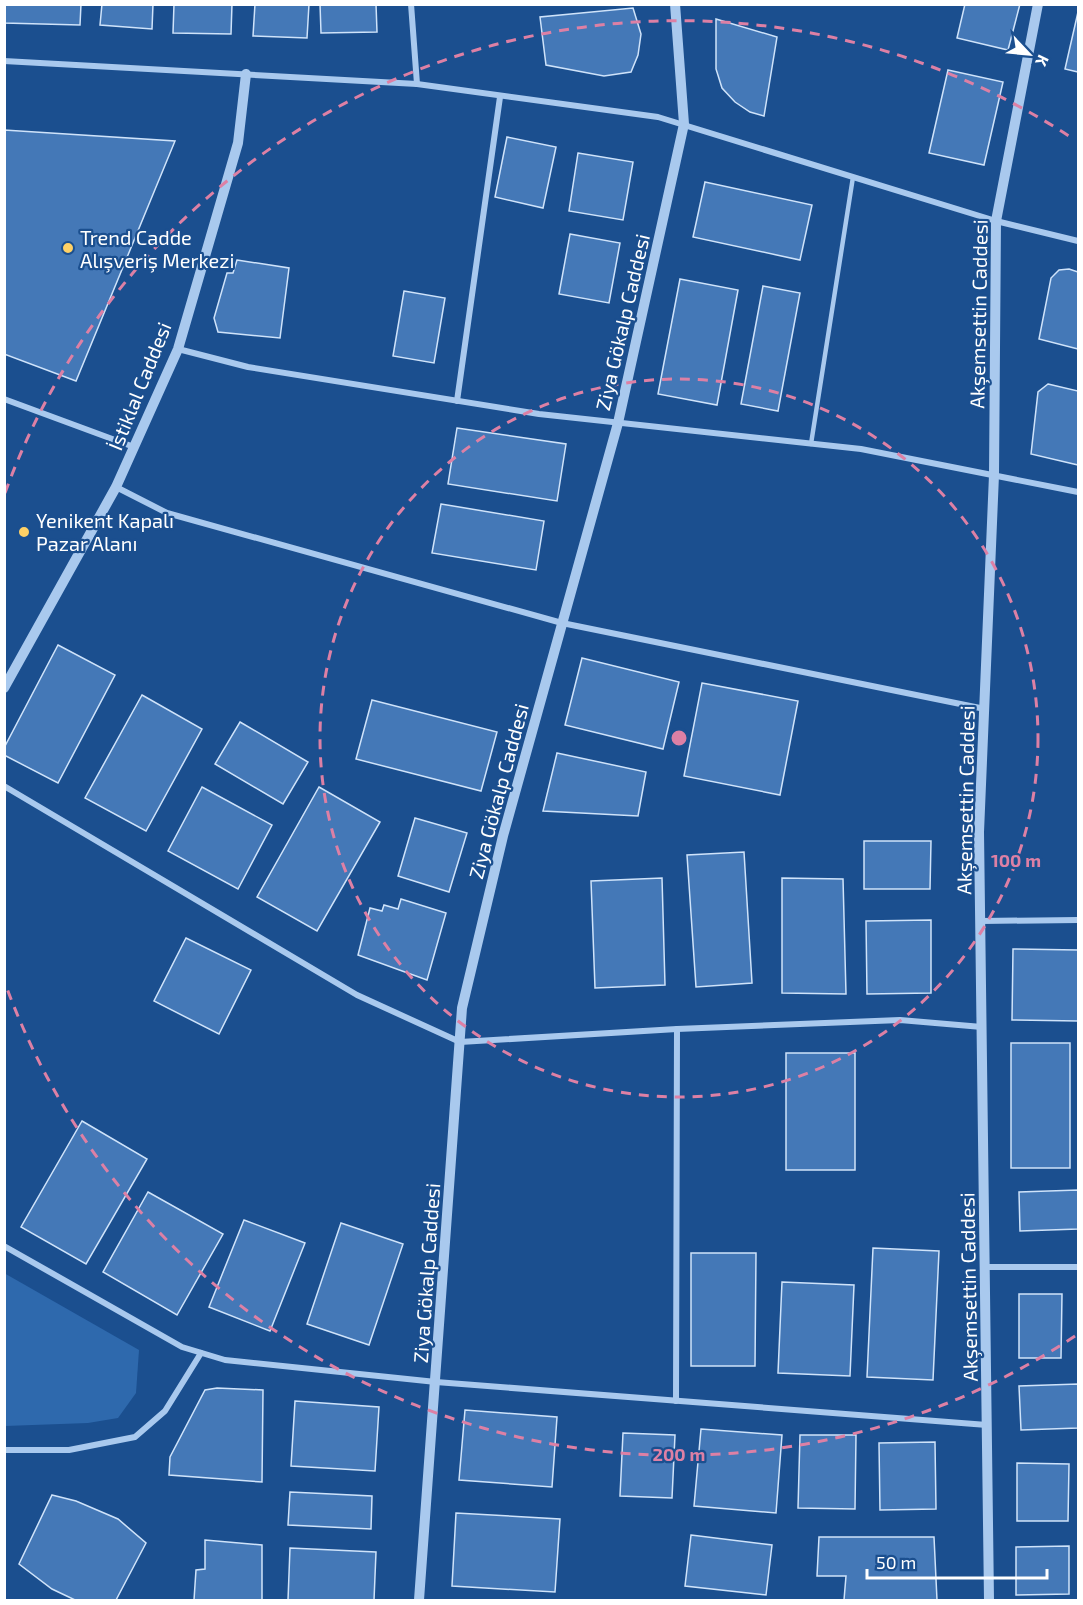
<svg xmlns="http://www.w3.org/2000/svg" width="1083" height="1605" font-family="'Exo 2',sans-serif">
	<rect width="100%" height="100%" fill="#1b4f8f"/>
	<path fill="#2e69ad" d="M4 1273 139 1350 136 1393 118 1418 88 1423 5 1426Z"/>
	<g fill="#4478b7" stroke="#cfe3fa" stroke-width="1.5">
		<path d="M4 4H81L80 25 4 23Z"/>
		<path d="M102 4H153L152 29 100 25Z"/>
		<path d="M174 4H232L231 34 173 33Z"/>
		<path d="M255 4H309L307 38 253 36Z"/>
		<path d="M320 4H376L377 32 321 33Z"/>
		<path d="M965 4H1020L1008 50 957 38Z"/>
		<path d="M633 8 641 34 638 55 631 72 604 76 546 65 540 17Z"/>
		<path d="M1078 12V72L1065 69Z"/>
		<path d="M716 19 777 37 764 116 750 112 735 102 722 88 716 69Z"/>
		<path d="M948 70 1003 82 984 165 929 153Z"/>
		<path d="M4 130 175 141 76 381 4 354Z"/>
		<path d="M507 137 556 147 543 208 495 197Z"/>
		<path d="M578 153 633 162 623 220 569 211Z"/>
		<path d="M705 182 812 205 800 260 693 237Z"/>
		<path d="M570 234 620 243 609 303 559 294Z"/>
		<path d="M237 260 289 268 280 338 218 332 214 318 227 273H233Z"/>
		<path d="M1069 269 1078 272V349L1039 339 1051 278 1059 270Z"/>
		<path d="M680 279 738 290 717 405 658 394Z"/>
		<path d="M763 286 800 293 778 411 741 404Z"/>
		<path d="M404 291 445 298 434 363 393 356Z"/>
		<path d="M1048 384 1078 391V465L1031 454 1038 392Z"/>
		<path d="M457 428 566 444 557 501 448 484Z"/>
		<path d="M441 504 544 521 536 570 432 553Z"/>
		<path d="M58 645 115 675 58 783 4 755V748Z"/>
		<path d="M582 658 679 682 663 749 565 725Z"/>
		<path d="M702 683 798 701 780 795 684 776Z"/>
		<path d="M142 695 202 729 146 831 85 798Z"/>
		<path d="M372 700 497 732 481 791 356 759Z"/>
		<path d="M240 722 308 762 283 804 215 764Z"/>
		<path d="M557 753 646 772 638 816 543 811Z"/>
		<path d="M202 787 272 825 238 889 168 851Z"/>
		<path d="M319 787 380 822 317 931 257 897Z"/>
		<path d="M415 818 467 833 449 892 398 876Z"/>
		<path d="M864 841H931L930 889H864Z"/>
		<path d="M744 852 752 983 696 987 687 855Z"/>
		<path d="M662 878 665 985 595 988 591 881Z"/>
		<path d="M782 878 843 879 846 994 782 993Z"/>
		<path d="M401 899 446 913 427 980 358 955 370 908 382 911 384 905 398 909Z"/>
		<path d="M931 920V993L867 994 866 921Z"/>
		<path d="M186 938 251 970 219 1034 154 1001Z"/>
		<path d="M1013 949 1078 950V1021L1012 1020Z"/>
		<rect x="1011" y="1043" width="59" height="125"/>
		<rect x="786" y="1053" width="69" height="117"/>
		<path d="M82 1121 147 1159 86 1264 21 1227Z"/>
		<path d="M1078 1190V1229L1020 1231 1019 1192Z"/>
		<path d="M148 1192 223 1234 177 1315 103 1272Z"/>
		<path d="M244 1220 305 1243 270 1331 209 1307Z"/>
		<path d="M341 1223 403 1244 369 1345 307 1324Z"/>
		<path d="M873 1248 939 1251 933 1380 867 1377Z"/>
		<path d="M691 1253H756L755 1366H691Z"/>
		<path d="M782 1282 854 1285 850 1376 778 1373Z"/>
		<path d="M1019 1294H1062L1061 1358H1019Z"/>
		<path d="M1078 1384V1428L1021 1430 1019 1386Z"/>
		<path d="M217 1388 263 1390 262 1482 169 1475 170 1457 205 1390Z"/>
		<path d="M295 1401 379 1407 375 1471 291 1466Z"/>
		<path d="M465 1410 557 1417 552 1487 459 1480Z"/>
		<path d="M701 1429 782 1435 776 1513 694 1506Z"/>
		<path d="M623 1433 675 1435 672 1498 620 1496Z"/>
		<path d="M800 1435H856L855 1509 798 1508Z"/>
		<path d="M935 1442 936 1509 880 1510 879 1443Z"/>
		<path d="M1017 1463 1069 1464 1068 1521H1017Z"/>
		<path d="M290 1492 372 1496 371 1529 288 1525Z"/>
		<path d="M52 1495 76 1501 118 1519 146 1543 116 1600H75L52 1589 19 1564Z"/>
		<path d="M456 1513 560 1519 555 1592 452 1586Z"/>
		<path d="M691 1535 772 1545 766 1595 685 1586Z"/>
		<path d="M819 1537H934L937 1600H844L846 1576H817Z"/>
		<path d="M205 1540 262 1545V1600H194L196 1570 205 1569Z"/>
		<path d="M1069 1546V1594L1016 1595V1547Z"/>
		<path d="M290 1548 376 1552 374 1600H288Z"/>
	</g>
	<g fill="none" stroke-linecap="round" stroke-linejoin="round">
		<path stroke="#a9c9ee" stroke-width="4.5" d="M811 444 853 177"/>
		<g stroke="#a9c9ee" stroke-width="6">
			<path d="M411 4 417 84"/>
			<path d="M4 61 417 84 658 117 996 221 1078 241"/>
			<path d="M178 349 248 367 539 414 861 449 1078 492"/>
			<path d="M4 399 134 447"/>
			<path d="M457 401 500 97"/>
			<path d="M116 487 167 513 562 623 985 709"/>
			<path d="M4 786 357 995 460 1042 677 1029 900 1020 982 1027"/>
			<path d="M981 921 1078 920"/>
			<path d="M4 1246 182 1347 225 1360 436 1382 987 1425"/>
			<path d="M986 1267H1078"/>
			<path d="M676 1401 677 1029"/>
			<path d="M4 1450H69L135 1437 165 1411 201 1353"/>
		</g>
		<g stroke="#a9c9ee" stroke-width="10">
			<path d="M4 688 116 487 178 349 238 143 246 74"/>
			<path d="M419 1600 462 1008 503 836 618 423 684 124 675 4"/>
			<path d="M989 1600 979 832 994 475 996 221 1038 4"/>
		</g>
	</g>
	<g fill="none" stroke="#dd80a5" stroke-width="3" stroke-dasharray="10 8">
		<circle cx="679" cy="738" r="359"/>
		<path d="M1075 1336A717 717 0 0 1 5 983M5 493A717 717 0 0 1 1075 140"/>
	</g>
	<g fill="#ffd166" stroke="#1b4f8f" stroke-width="2">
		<circle cx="68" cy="248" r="6"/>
		<circle cx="24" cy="532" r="6"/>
	</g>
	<g text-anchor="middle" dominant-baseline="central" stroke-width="4.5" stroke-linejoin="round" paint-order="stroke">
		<g font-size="20" fill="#fff" stroke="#1b4f8f" text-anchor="start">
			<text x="80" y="237">Trend Cadde<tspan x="80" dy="23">Alışveriş Merkezi</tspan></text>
			<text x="36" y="520">Yenikent Kapalı<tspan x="36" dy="23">Pazar Alanı</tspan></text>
		</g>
		<g font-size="20" fill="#fff" stroke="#1b4f8f">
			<text transform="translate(978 314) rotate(-89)">Akşemsettin Caddesi</text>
			<text transform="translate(622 322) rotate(-77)">Ziya Gökalp Caddesi</text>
			<text transform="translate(139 386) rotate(-68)">İstiklal Caddesi</text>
			<text transform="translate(498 791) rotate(-75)">Ziya Gökalp Caddesi</text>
			<text transform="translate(965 800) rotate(-89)">Akşemsettin Caddesi</text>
			<text transform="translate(426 1273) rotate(-86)">Ziya Gökalp Caddesi</text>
			<text transform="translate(968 1287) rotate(-91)">Akşemsettin Caddesi</text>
		</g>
	</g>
	<circle cx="679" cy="738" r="9" fill="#dd80a5" stroke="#1b4f8f" stroke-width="3"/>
	<g font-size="18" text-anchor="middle" font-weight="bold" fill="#dd80a5" stroke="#1b4f8f" stroke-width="4.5" stroke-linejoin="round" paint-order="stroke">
		<text x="1016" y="867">100 m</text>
		<text x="679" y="1461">200 m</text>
	</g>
	<rect width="1083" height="1605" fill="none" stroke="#ffffff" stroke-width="12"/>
	<g transform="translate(1029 54) rotate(116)" stroke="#1b4f8f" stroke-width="4.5" paint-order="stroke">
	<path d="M0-4.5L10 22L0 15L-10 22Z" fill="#ffffff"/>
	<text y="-9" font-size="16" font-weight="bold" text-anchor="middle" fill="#ffffff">K</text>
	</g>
	<path d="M867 1569v9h180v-9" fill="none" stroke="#ffffff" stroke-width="3"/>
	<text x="876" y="1569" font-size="18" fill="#ffffff" stroke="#1b4f8f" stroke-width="4.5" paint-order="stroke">50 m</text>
</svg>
